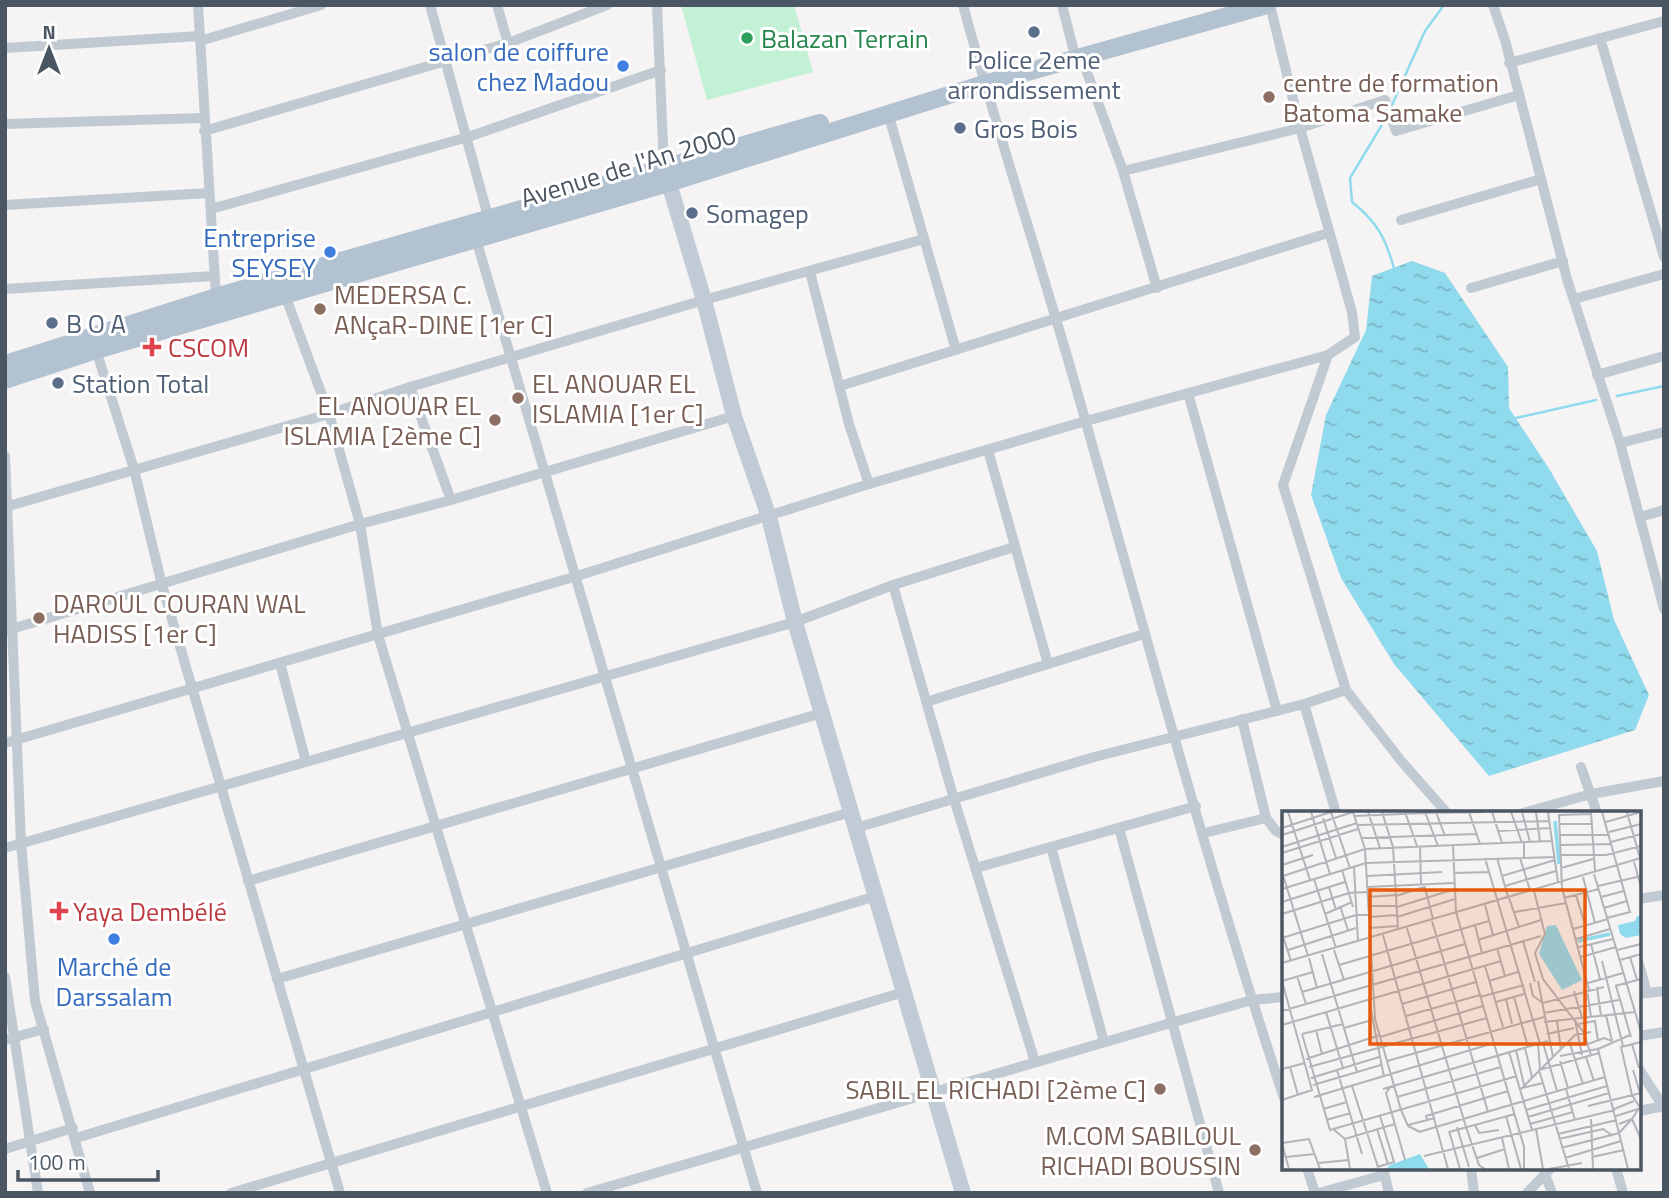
<svg xmlns="http://www.w3.org/2000/svg" width="1669" height="1198" font-family="'Titillium Web',sans-serif">
	<defs>
		<pattern id="water-ripples" width="26" height="14" patternUnits="userSpaceOnUse" patternTransform="scale(1.75)"><rect width="26" height="14" fill="#90daee"/><path d="M2 4q2-2 4 0t4 0M15 11q2-2 4 0t4 0" fill="none" stroke="#78b4c4"/></pattern>
	</defs>
	<rect width="100%" height="100%" fill="#f5f3f3"/>
	<path fill="#c3f1d5" d="M681 5H794L813 72 707 100Z"/>
	<path fill="url(#water-ripples)" d="M1412 261 1445 273 1508 367 1509 408 1548 467 1597 551 1614 620 1649 695 1635 730 1489 776 1394 664 1341 578 1311 495 1326 415 1366 330 1372 276Z"/>
	<g fill="none" stroke-linecap="round" stroke-linejoin="round">
		<g stroke="#90daee" stroke-width="2.5">
			<path d="M1392 105 1425 31 1444 5"/>
			<path d="M1386 118 1350 178 1352 202C1377 222 1385 237 1394 268"/>
			<path d="M1617 396 1664 386"/>
			<path d="M1516 418 1596 400"/>
		</g>
		<g stroke="#c1cad2" stroke-width="10">
			<path d="M198 5 216 297"/>
			<path d="M430 5 489 220"/>
			<path d="M497 5 508 43"/>
			<path d="M657 5 664 168"/>
			<path d="M963 5C997 132 1039 257 1075 384 1143 623 1206 863 1284 1098"/>
			<path d="M1062 5 1073 48"/>
			<path d="M1270 5 1300 128 1352 312 1355 337 1328 355 1283 485 1346 690 1402 762 1447 813"/>
			<path d="M1493 5 1505 40 1567 279 1620 443 1664 609"/>
			<path d="M1600 38 1664 257"/>
			<path d="M200 41 321 5"/>
			<path d="M5 48 200 36"/>
			<path d="M1081 56 1123 171 1157 288"/>
			<path d="M1509 63 1664 21"/>
			<path d="M888 113 956 350"/>
			<path d="M5 124 203 118"/>
			<path d="M204 131 508 43 607 5"/>
			<path d="M1123 171 1300 128 1385 100 1396 131 1519 95"/>
			<path d="M5 205 209 193"/>
			<path d="M211 209 468 137 661 70"/>
			<path d="M1401 220 1541 179"/>
			<path d="M476 239 757 1193"/>
			<path d="M810 272 849 424 869 484"/>
			<path d="M1471 288 1563 261"/>
			<path d="M5 289 214 276"/>
			<path d="M285 295 329 414 360 524 378 635 547 1193"/>
			<path d="M1574 299 1664 274"/>
			<path d="M96 350 134 469 162 585 340 1193"/>
			<path d="M1597 375 1664 356"/>
			<path d="M840 386 1328 233"/>
			<path d="M410 387 451 500"/>
			<path d="M1188 393 1277 711"/>
			<path d="M1620 443 1664 432"/>
			<path d="M988 450 1048 664"/>
			<path d="M5 456 21 843 35 1001 90 1193"/>
			<path d="M5 507 329 414 410 387 704 300 924 239"/>
			<path d="M1640 517 1664 510"/>
			<path d="M893 585 954 799 1035 1062"/>
			<path d="M5 631 360 524 451 500 734 416"/>
			<path d="M280 663 306 762"/>
			<path d="M926 702 1144 634"/>
			<path d="M1304 704 1336 813"/>
			<path d="M1242 719 1266 818 1276 831 1284 835"/>
			<path d="M5 743 577 576 869 484 1086 421 1328 355"/>
			<path d="M1581 767 1597 813"/>
			<path d="M1523 813 1591 794 1664 781"/>
			<path d="M856 828 1094 757 1304 704 1346 690"/>
			<path d="M1119 828 1219 1193"/>
			<path d="M1204 833 1266 818"/>
			<path d="M1051 847 1104 1042"/>
			<path d="M5 848 795 622 893 585 1014 547"/>
			<path d="M976 868 1196 806"/>
			<path d="M248 881 822 713"/>
			<path d="M1639 899 1664 895"/>
			<path d="M1639 964 1647 993"/>
			<path d="M5 977 38 1193"/>
			<path d="M277 979 851 812"/>
			<path d="M1639 994 1664 991"/>
			<path d="M1639 1036 1664 1032"/>
			<path d="M5 1040 44 1029"/>
			<path d="M1639 1069 1664 1108"/>
			<path d="M1639 1111 1664 1106"/>
			<path d="M76 1138 876 896"/>
			<path d="M5 1149 73 1128"/>
			<path d="M1307 1168 1315 1193"/>
			<path d="M1383 1168 1389 1193"/>
			<path d="M1471 1168 1474 1193"/>
			<path d="M1616 1168 1623 1193"/>
			<path d="M1543 1169 1552 1193"/>
			<path d="M231 1193 904 992"/>
			<path d="M587 1193 1174 1022 1252 1000 1284 997"/>
			<path d="M1319 1193 1384 1175"/>
			<path d="M1527 1193 1551 1168"/>
		</g>
		<path stroke="#c1cbd6" stroke-width="16" d="M665 170 704 300 734 416 769 517 795 622 963 1193"/>
		<g stroke="#b3c2d1" stroke-width="18">
			<path d="M5 364 216 297 820 123"/>
			<path d="M5 380 96 350 668 183 984 84 1267 5"/>
		</g>
	</g>
	<g fill="#5c6f8a" stroke="#fff" stroke-width="2.5">
		<circle cx="1034" cy="32" r="7"/>
		<circle cx="960" cy="128" r="7"/>
		<circle cx="692" cy="213" r="7"/>
		<circle cx="52" cy="323" r="7"/>
		<circle cx="58" cy="383" r="7"/>
	</g>
	<circle fill="#2e9e5b" stroke="#fff" stroke-width="2.5" cx="747" cy="38" r="7"/>
	<g fill="#3f7fe0" stroke="#fff" stroke-width="2.5">
		<circle cx="623" cy="66" r="7"/>
		<circle cx="330" cy="252" r="7"/>
		<circle cx="114" cy="939" r="7"/>
	</g>
	<g fill="#8d6e63" stroke="#fff" stroke-width="2.5">
		<circle cx="1269" cy="97" r="7"/>
		<circle cx="320" cy="309" r="7"/>
		<circle cx="518" cy="398" r="7"/>
		<circle cx="495" cy="420" r="7"/>
		<circle cx="39" cy="618" r="7"/>
		<circle cx="1160" cy="1089" r="7"/>
		<circle cx="1255" cy="1150" r="7"/>
	</g>
	<g fill="#e0444e" stroke="#fff" stroke-width="2.5">
		<path d="M148.5 336.5h7v7h7v7h-7v7h-7v-7h-7v-7h7z"/>
		<path d="M55.5 900.5h7v7h7v7h-7v7h-7v-7h-7v-7h7z"/>
	</g>
	<g text-anchor="middle" dominant-baseline="central" stroke-width="6" stroke-linejoin="round" paint-order="stroke">
		<g font-size="26" fill="#27864d" stroke="#fff" text-anchor="start">
			<text x="761" y="38">Balazan Terrain</text>
		</g>
		<g font-size="26" fill="#366cbe" stroke="#fff" text-anchor="end">
			<text x="609" y="51">salon de coiffure<tspan x="609" dy="30">chez Madou</tspan></text>
			<text x="316" y="237">Entreprise<tspan x="316" dy="30">SEYSEY</tspan></text>
			<text x="114" y="966" text-anchor="middle">Marché de<tspan x="114" dy="30">Darssalam</tspan></text>
		</g>
		<g font-size="26" fill="#4e5e75" stroke="#fff" text-anchor="start">
			<text x="1034" y="59" text-anchor="middle">Police 2eme<tspan x="1034" dy="30">arrondissement</tspan></text>
			<text x="974" y="128">Gros Bois</text>
			<text x="706" y="213">Somagep</text>
			<text x="66" y="323">B O A</text>
			<text x="72" y="383">Station Total</text>
		</g>
		<g font-size="26" fill="#785e54" stroke="#fff" text-anchor="start">
			<text x="1283" y="82">centre de formation<tspan x="1283" dy="30">Batoma Samake</tspan></text>
			<text x="334" y="294">MEDERSA C.<tspan x="334" dy="30">ANçaR-DINE [1er C]</tspan></text>
			<text x="532" y="383">EL ANOUAR EL<tspan x="532" dy="30">ISLAMIA [1er C]</tspan></text>
			<text x="481" y="405" text-anchor="end">EL ANOUAR EL<tspan x="481" dy="30">ISLAMIA [2ème C]</tspan></text>
			<text x="53" y="603">DAROUL COURAN WAL<tspan x="53" dy="30">HADISS [1er C]</tspan></text>
			<text x="1146" y="1089" text-anchor="end">SABIL EL RICHADI [2ème C]</text>
			<text x="1241" y="1135" text-anchor="end">M.COM SABILOUL<tspan x="1241" dy="30">RICHADI BOUSSIN</tspan></text>
		</g>
		<g font-size="26" fill="#4a5661" stroke="#fff">
			<text transform="translate(628 166) rotate(-17)">Avenue de l'An 2000</text>
		</g>
		<g font-size="26" fill="#be3a42" stroke="#fff" text-anchor="start">
			<text x="168" y="347">CSCOM</text>
			<text x="73" y="911">Yaya Dembélé</text>
		</g>
	</g>
	<g transform="translate(1282 811)">
		<rect width="359" height="359" fill="#f5f3f3"/>
		<path d="M355 105H359V124L344 127 338 123 336 114 353 110ZM274 114 300 169 280 179 257 143 265 115ZM138 343 147 358H104L108 354Z" fill="#90daee"/>
		<path fill="none" stroke="#90daee" stroke-width="3.5" d="M273 10 277 53M296 130 328 123"/>
		<path fill="none" stroke="#b1b4b9" stroke-width="2" d="M6 1 28 69M29 1 48 63M49 1 68 57M71 1 83 38 93 208 119 299 126 315 138 321M86 1 98 37M100 1 111 36 116 118M123 1 135 35M143 1 156 35M154 1 163 25M187 1 198 33M210 1 220 32M229 1 240 32M240 1 248 31M254 1 258 31M309 1 313 60M320 1 348 101 325 107M345 1 358 47M144 2 203 1M72 5 144 2M41 7 54 47M324 11 359 1M277 13H309M75 14 267 10M0 17 49 1M216 20 268 17M327 21 359 13M0 24 71 1M278 24H328M79 27 195 23M270 30 276 71M329 31 359 23M171 34 174 101 242 336V358M278 34 330 33M138 35 139 73M0 36 75 12M0 42 76 18M279 44H324L359 35M215 47 226 86M238 47 248 79M242 47 272 46M352 51 359 76M0 54 31 44M72 56 76 130M279 57 311 48M60 59 71 96M207 61 258 233M172 62 207 61 203 47M312 63 359 221M1 64 26 145M1 65 83 38 242 31M85 65 160 61M220 65 273 49M301 66 313 112M32 68 54 137M142 73 151 108M223 75 274 60M316 75 359 65M47 76 54 99M85 76 172 72M0 78 84 52 242 47V31L270 30 266 1M252 80 263 123 253 142 261 168 302 222 309 244M294 84 303 114M114 85 142 76M86 86 114 84M319 86 342 80M227 87 237 116M282 87 317 78M0 91 63 71M203 94 211 124M58 95 66 119M86 95H114M115 96 173 78M322 97 345 90M233 101 284 92M0 103 67 82 85 81M43 103 70 91M87 106 115 104M115 106 173 88M150 110 206 301M193 114 200 142M87 117 116 115M125 117 184 316 197 354 203 358M291 118 326 108M0 122 9 150M101 124 166 358M0 127 74 104H87M294 128 328 118M196 129 259 109M241 130 253 171M309 133 318 168M297 136 331 128M215 137 223 165M6 139 74 117M52 139 62 169M335 139 359 133M40 143 75 261M299 146 334 136M348 146 355 169M27 147 35 177M338 149 359 143M320 150 341 235M0 152 359 47M57 154 207 110M203 155 221 216M15 165 24 193M0 170 31 161M0 170 30 279 0 289M207 170 236 161M256 170 271 246M248 172 251 185 261 192 322 176M306 172 341 162M333 175 359 168M334 175 349 226M315 176 319 205M305 179 309 206M307 179 280 77 277 4 309 3M292 180 300 207M20 181 183 133M198 186 242 174M232 186 246 236M224 188 230 213M87 189 102 266M214 191 242 183M120 193 194 171M0 200 259 125M44 201 61 257M261 202 337 189M324 204 330 230M124 205 198 184M293 209 300 244M275 210 279 239M262 211 353 201M297 213 313 210 316 230M0 214 219 150M62 217 90 209M34 219 40 243M20 223 48 319 235 265M20 223 61 213M265 223 292 217M98 226 201 195M287 230 301 273M359 231 339 236 350 284 359 298M261 232 275 280M256 233 258 258M306 233 322 227 330 230M350 233 357 257M243 237 250 266M316 238 346 358M234 239 242 274M227 241 250 319M278 245 316 238 348 224M304 246 312 270M24 248 98 224M105 250 262 206M278 250 286 277M8 256 16 284M27 256 205 207M0 258 23 252M55 259 80 343M351 259 358 282M29 267 97 246M31 274 99 254M70 275 96 356M109 275 104 282 123 349M240 277 261 272M101 278 266 230M239 278 293 224 309 221M284 278 293 309M32 286 212 232M115 286 219 256M306 295 359 282M41 298 65 291M332 298 352 290M244 299 325 275M224 305 239 358M334 305 356 298M246 306 327 282M309 308 311 358M350 308 359 328M44 309 69 302M145 309 144 305 226 280M248 313 291 301M337 313 350 308 359 294M126 314 153 307M193 314 197 322 217 319M175 316 187 356M51 318 63 328 113 313M95 318 106 353M254 318 261 358M167 320 178 358M137 321 323 266M167 321 233 303M276 323 335 309M220 327 227 358M63 328 68 358M277 328 321 318 331 325M0 332 27 328 38 358M0 333 7 358M279 337 337 322 350 308M142 345 333 299M4 346 33 343M310 346 342 339M195 347 223 338M283 347 339 330M36 352 67 349M95 356 112 351 98 305M267 358 300 352M287 358 257 259 317 242"/>
		<path fill="#e8590c" fill-opacity="0.15" stroke="#e8590c" stroke-width="3.5" d="M88 79H303V233H88Z"/>
		<rect width="359" height="359" fill="none" stroke="#4a5661" stroke-width="3.5"/>
	</g>
	<rect width="1669" height="1198" fill="none" stroke="#4a5661" stroke-width="14"/>
	<g transform="translate(49 49)" stroke="#ffffff" stroke-width="5" paint-order="stroke">
	<path d="M0-5L12 26L0 18L-12 26Z" fill="#4a5661"/>
	<text y="-10" font-size="19" font-weight="bold" text-anchor="middle" fill="#4a5661">N</text>
	</g>
	<path d="M18 1170v10h140v-10" fill="none" stroke="#4a5661" stroke-width="3.5"/>
	<text x="28" y="1170" font-size="21" fill="#4a5661" stroke="#ffffff" stroke-width="5" paint-order="stroke">100 m</text>
</svg>
